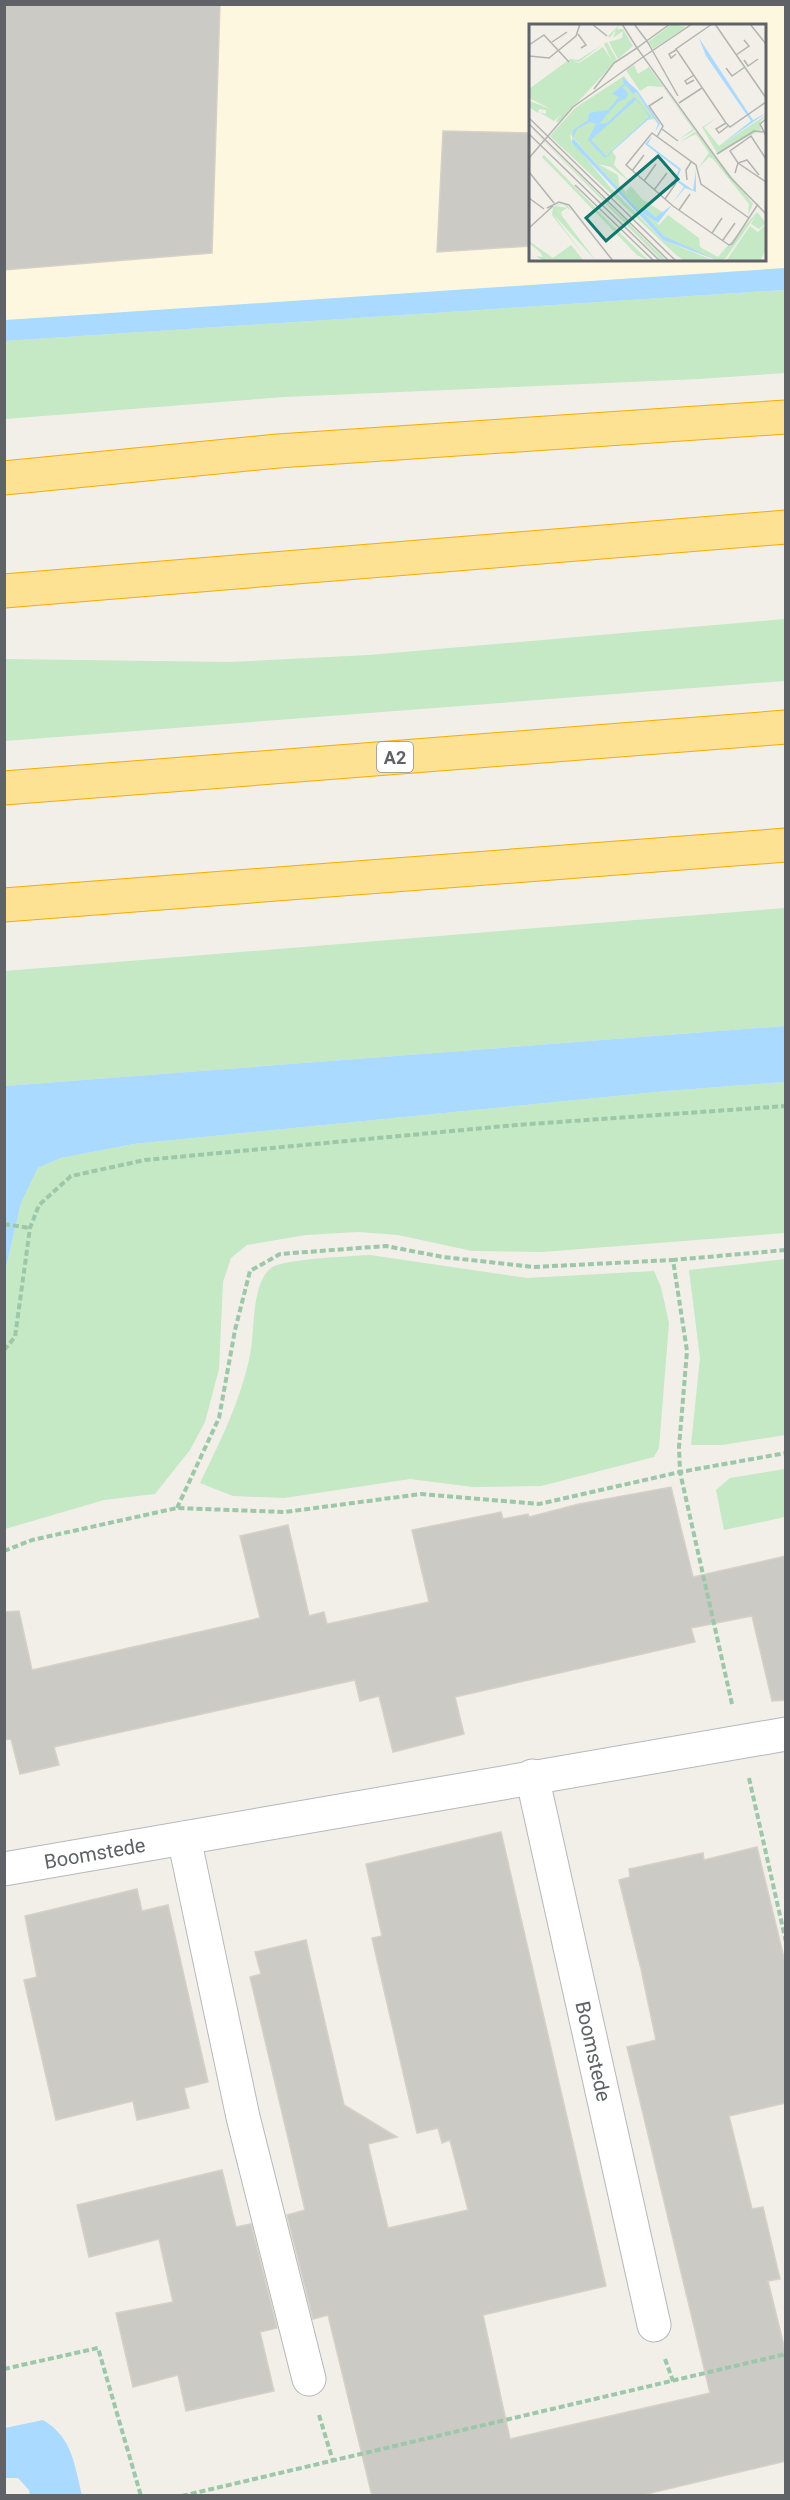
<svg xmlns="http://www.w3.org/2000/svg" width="790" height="2500" font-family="Roboto,sans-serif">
	<rect width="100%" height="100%" fill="#f1efe8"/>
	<path fill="#fef7e0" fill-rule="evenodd" d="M5 5H785V268L5 321ZM530 26H764V260H530Z"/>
	<g fill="#c5e8c5">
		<path d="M785 290V373L699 379 284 397 5 419V341Z"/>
		<path d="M785 619V681L5 741V659L230 662 369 655Z"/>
		<path d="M785 908V1026L5 1086V971Z"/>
		<path d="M785 1082V1233L542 1252 472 1251 398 1235 358 1232 306 1235 247 1245 231 1258 223 1282 219 1369 205 1422 190 1450 155 1494 104 1500 5 1529V1272L21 1203 38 1168 61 1158 134 1144 667 1091Z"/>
		<path d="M370 1255 527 1278 654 1271 661 1287 669 1323 659 1448 654 1457 541 1486 473 1487 410 1479 284 1498 233 1496 200 1483C220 1442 241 1400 250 1355 255 1331 251 1284 271 1268 282 1259 352 1256 370 1255Z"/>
		<path d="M785 1259V1435L722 1445H691L700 1358 689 1270Z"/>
		<path d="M785 1469V1517L724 1530 716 1490 730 1478Z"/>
	</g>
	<g fill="#aadaff">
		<path d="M785 268V290L5 341V320Z"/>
		<path d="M785 1026V1082L667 1091 134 1144 61 1158 38 1168 21 1203 5 1272V1086Z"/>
		<path d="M43 2420C73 2438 74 2464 82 2495H30L29 2490 18 2478H5V2428Z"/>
	</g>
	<g fill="#cccac5" stroke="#d6d1c6" stroke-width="1.5">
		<path d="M4 4H220L212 253 4 270Z"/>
		<path d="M443 131 531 133V246L437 252Z"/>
		<path d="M671 1487 693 1577 786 1556V1700L772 1701 752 1616 691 1628 695 1642 455 1697 464 1734 393 1752 379 1696 360 1701 355 1680 54 1747 59 1765 20 1774 11 1739 4 1740V1612L19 1611 32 1670 260 1618 240 1536 288 1525 309 1616 324 1612 327 1624 429 1602 412 1530 501 1512 503 1519 528 1514 529 1517 579 1504Z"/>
		<path d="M501 1832 606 2286 483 2315 510 2439 710 2393 627 2047 656 2040 641 1969 619 1880 630 1877 629 1869 703 1853 704 1860 757 1847 786 1966V2103L729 2116 752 2209 763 2207 780 2279 768 2281 786 2354V2461L638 2496H372L328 2315 313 2319 287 2215 305 2210 250 1977 261 1974 255 1952 306 1940 344 2105 397 2137 368 2144 388 2228 468 2210 450 2140 442 2143 438 2128 417 2133 372 1938 382 1936 366 1864Z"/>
		<path d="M137 1889 142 1911 168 1905 208 2082 184 2088 189 2108 137 2120 133 2101 56 2120 24 1980 37 1977 25 1916Z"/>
		<path d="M222 2170 236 2227 251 2224 277 2328 260 2332 274 2391 186 2411 178 2375 133 2387 116 2313 173 2302 159 2239 89 2257 77 2205Z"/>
	</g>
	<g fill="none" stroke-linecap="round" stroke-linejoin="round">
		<defs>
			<g id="street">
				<path id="s1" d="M532 1776 654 2325"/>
				<path d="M184 1838 243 2117 309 2379"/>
				<path id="s2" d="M4 1869 786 1734"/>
			</g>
			<g id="highway">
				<path d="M4 478 278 451 786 417"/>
				<path d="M4 591 786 527"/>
				<path d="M4 788 786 727"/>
				<path d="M4 905 786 845"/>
			</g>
		</defs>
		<use href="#street" stroke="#b5b8bc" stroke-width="35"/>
		<use href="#highway" stroke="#f9ab00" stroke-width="35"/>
		<g stroke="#9cc7a9" stroke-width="4" stroke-dasharray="6 3" stroke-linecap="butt">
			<path d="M4 1224 30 1228"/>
			<path d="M4 1350 15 1337 30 1228 39 1205 71 1176 145 1160 516 1125 786 1106"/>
			<path d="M177 1508 219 1418 235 1330 250 1271 280 1254 386 1246 443 1257 534 1267 673 1260"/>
			<path d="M4 1551 32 1540 177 1508 285 1512 421 1494 539 1504 680 1472 786 1453"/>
			<path d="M732 1704 680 1472 679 1447 687 1351 673 1260 786 1250"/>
			<path d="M749 1778 786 1942"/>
			<path d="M665 2359 673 2381"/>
			<path d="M4 2369 98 2348 141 2496"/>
			<path d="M319 2415 333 2461"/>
			<path d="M182 2496 786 2354"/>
		</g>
		<use href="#street" stroke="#fff" stroke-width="33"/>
		<use href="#highway" stroke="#fde293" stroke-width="33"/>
	</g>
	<g text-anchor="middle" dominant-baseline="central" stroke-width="4.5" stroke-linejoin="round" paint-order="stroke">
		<rect fill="#fff" stroke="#8f9295" stroke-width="1.5" x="377" y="742" width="36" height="30" rx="4.5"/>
		<g font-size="18" font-weight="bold" fill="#5f6368">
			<text x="395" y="757">A2</text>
		</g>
		<g font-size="20" fill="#5f6368" stroke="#fff">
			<text stroke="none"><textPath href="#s2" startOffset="92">Boomstede</textPath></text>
			<text stroke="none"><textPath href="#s1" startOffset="282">Boomstede</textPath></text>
		</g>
	</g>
	<g transform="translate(529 24)">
		<rect width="237" height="237" fill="#f1efe8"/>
		<path d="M91 0 88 5H94L104 22 89 35 80 18 93 14 94 7 84 14 87 5 81 14 79 12ZM143 0 157 3 124 25 119 18ZM78 18 88 36 30 98H28L27 97 32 90 25 97 10 88 17 90V86L10 85 9 89 0 83V77L22 85 0 74V65L41 35 49 36 73 21 50 38 42 36 50 39 74 23 83 37 75 20ZM105 41 109 50 120 43 166 106 149 116 164 105 134 63 119 62 111 67 97 46ZM95 52 126 95 118 96 83 127 87 133 85 141 102 159 82 143 69 140 89 151 90 161 100 171 97 167 102 162 113 175 135 189 127 193 116 184 109 186 41 110 42 116 80 162 134 216 186 237H155L146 230 21 112 46 84ZM237 91 231 98 232 106 188 129 173 103 191 92 175 103 190 122ZM0 102 138 237H133ZM167 107 224 180 219 191 220 180 184 135 180 133 169 144 180 129 167 110 151 118ZM15 131 81 199 120 237 108 231 13 133ZM33 179 39 182 42 187 34 180 27 182 38 184 32 188 34 192 73 237 27 184 67 237 24 190 59 237 23 191 24 183ZM116 187 130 201 139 191 170 214 171 223 189 233 228 188 237 199 230 205 222 200 227 191 196 235 190 237 137 214 113 190ZM237 200V225L231 237H197L221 202 229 208ZM0 217 24 234 42 221 55 237H15L7 232 14 233 11 228 1 220 0 224Z" fill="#c5e8c5"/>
		<path d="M170 14 224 96 237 89 190 122 222 97 177 32ZM93 53 108 66 131 100 126 108 129 100 107 68 104 70 97 61 93 63 99 69 97 75 90 77 70 100 78 99 105 73 122 93 76 134 59 116 67 100 61 98 48 105 44 114 109 186 116 184 127 193 143 181 129 199 113 188 135 212 190 237 134 216 43 119 44 106 59 96 60 89 79 86 90 73 83 70 95 60ZM108 75 120 93 77 132 62 116ZM123 112 119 120 152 145 148 155 164 166 167 146V168L156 164 144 178 155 163 145 155 150 146 116 120Z" fill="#aadaff" fill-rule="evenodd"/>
		<path fill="none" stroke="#b3b3b1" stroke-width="1.5" d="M63 0 78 12M105 0 118 17M141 0 108 24 201 153 237 190M183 0 147 25 197 99 201 103 237 78M186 0 237 74M221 0 237 20M49 10 57 21 52 24M118 17 149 72M23 18 38 8M0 21 15 11 40 38M147 26 140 30 142 34 147 30M207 31 220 22 215 16M0 32 20 34 47 12 51 0M114 33 163 0M215 36 219 42 229 35M197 44 203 52 216 43M165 51 156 57 158 60 165 56M65 65 85 39 108 24 93 0M150 79 173 64M0 94 147 237M237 95 231 100 237 112M197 99 187 105 190 109 199 102M0 100 140 237M133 105 149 117M0 110 131 237M128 113 134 102 120 82 134 73M188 130 225 107 234 108M0 134 44 83 114 33M237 135 222 112 201 127 209 139 237 158M103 147 115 131M0 148 25 179M206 149 209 139 218 136 230 151M158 156 157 146 162 138M115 157 127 140M46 161 125 237M125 166 138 149M0 174 15 185M136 175 147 159M18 184 30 178 40 181 84 237M150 186 161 170M220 194 172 160 167 141 123 109 97 141 144 182 200 221 203 220 229 180M0 204 24 182M183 209 193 194M194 216 206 199"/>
		<path fill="#0f766e" fill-opacity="0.15" stroke="#0f766e" stroke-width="3" d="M129 132 149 155 77 217 57 194Z"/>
		<rect width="237" height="237" fill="none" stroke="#5f6368" stroke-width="3"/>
	</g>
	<rect width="790" height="2500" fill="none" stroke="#5f6368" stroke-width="12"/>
</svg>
